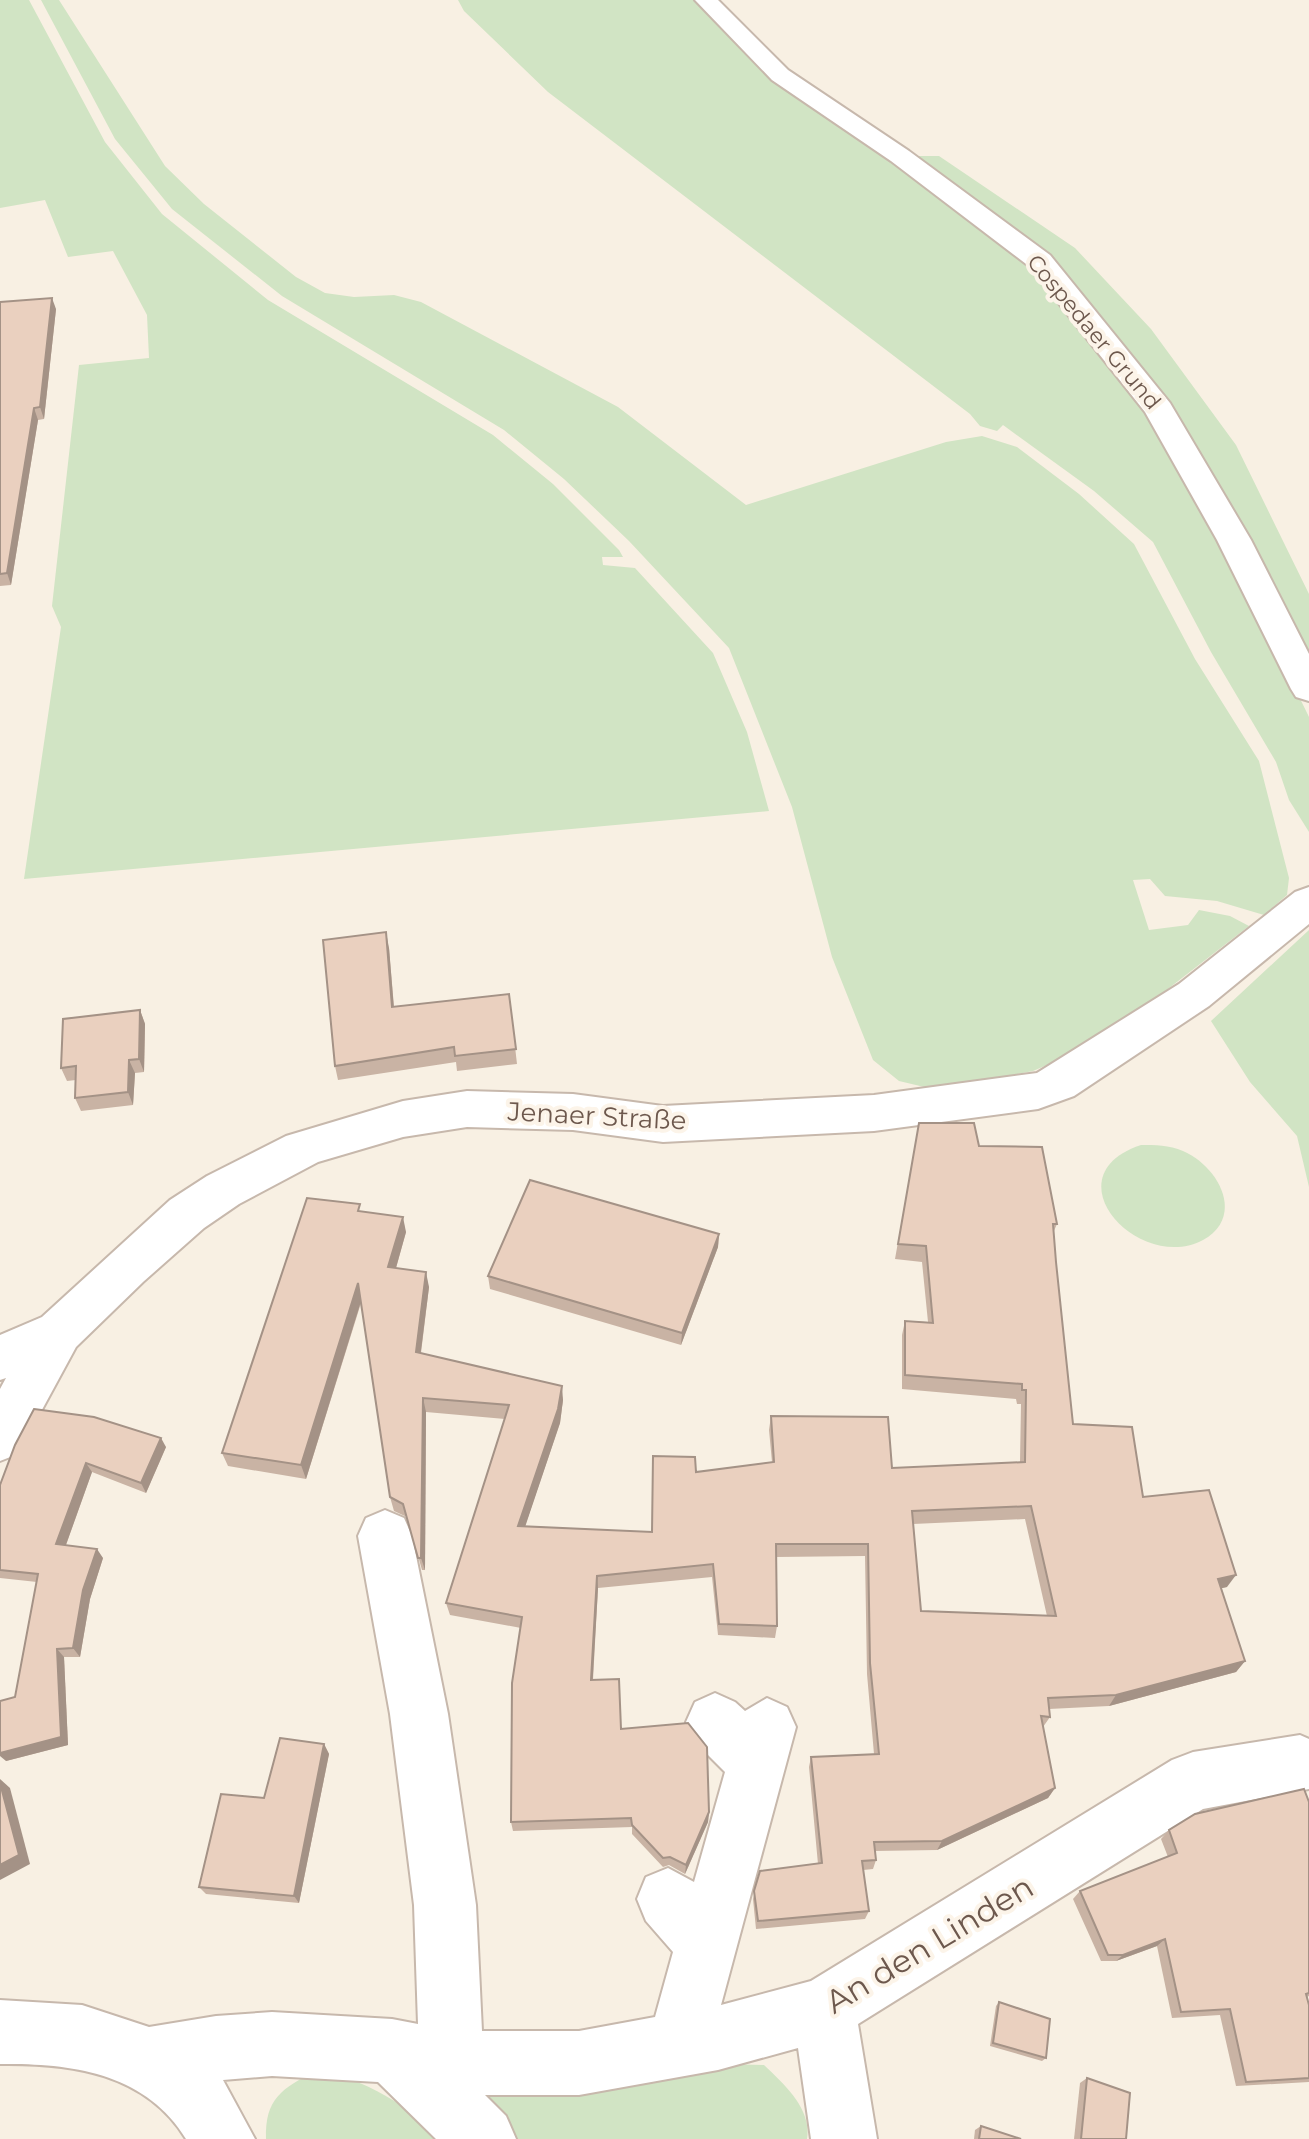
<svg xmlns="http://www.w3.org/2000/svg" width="1309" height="2139" font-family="Montserrat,sans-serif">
	<rect width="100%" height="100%" fill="#f8f0e3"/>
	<g fill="#d1e4c4">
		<path d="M0 0H29L105 142 162 214 268 300 493 435 553 484 619 550 623 557H602L603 565 635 568 713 653 747 732 769 811 24 879 61 627 52 606 79 365 149 358 147 315 113 251 68 257 45 200 0 208Z"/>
		<path d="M41 0H59L165 166 204 204 296 277 325 293 354 297 394 295 421 302 618 407 746 505 946 442 982 436 1017 447 1079 494 1134 544 1195 659 1259 761 1289 878 1287 895 1264 915 1217 901 1165 896 1150 879 1133 880 1149 930 1188 925 1199 910 1230 916 1249 926 1115 1030 1054 1062 1033 1071 937 1090 899 1081 873 1060 832 957 792 807 729 648 629 541 564 479 504 430 282 296 172 209 115 139Z"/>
		<path d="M458 0H700L892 157 1028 261 1145 409 1222 539 1309 717V832L1289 800 1276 762 1211 652 1153 542 1094 491 1003 425 997 431 980 426 970 414 548 92 464 11Z"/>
		<path d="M909 156H939L1075 248 1151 329 1236 445 1309 594V661L1047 260Z"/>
		<path d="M1309 930V1187L1297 1136 1250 1082 1211 1021Z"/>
		<path d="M1141 1145C1155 1145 1169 1145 1183 1151 1218 1166 1246 1216 1203 1240 1139 1274 1048 1176 1141 1145Z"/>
		<path d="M721 2064 764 2065C785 2085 812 2109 807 2139H514L471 2084Z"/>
		<path d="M315 2071C366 2077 408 2108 447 2139H266C265 2098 282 2089 315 2071Z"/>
	</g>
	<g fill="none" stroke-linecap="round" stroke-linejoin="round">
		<defs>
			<g id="minor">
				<path d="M695 0H718L788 70 909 151 1050 255 1170 403 1251 540 1309 654V701L1296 697 1291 689 1217 540 1145 412 1030 267 891 161 772 80Z"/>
				<path d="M1309 887V924L1209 1006 1074 1096 1038 1109 874 1131 663 1142 573 1130 467 1127 403 1137 318 1162 239 1204 204 1228 143 1282 76 1347 18 1454 0 1461V1389L6 1378 0 1380V1335L42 1317 170 1200 207 1176 286 1136 403 1101 467 1091 573 1094 663 1106 874 1095 1037 1073 1179 984 1295 892Z"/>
				<path d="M385 1510 404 1518 412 1536 448 1714 476 1905 482 2031H579L655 2017 673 1952 646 1921 637 1899 646 1877 668 1868 694 1882 725 1772 695 1742 686 1722 695 1702 715 1693 735 1702 745 1711 767 1698 787 1707 796 1727 721 2005 811 1981 1172 1760 1193 1752 1300 1735 1309 1739V1789L1203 1809 858 2024 877 2139H811L798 2048 718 2070 579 2095H485L506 2116 516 2139H436L378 2082 272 2076 223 2080 255 2139H186C146 2073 71 2063 0 2064V2000L82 2005 149 2027 216 2016 272 2012 392 2019 418 2024 414 1905 390 1714 358 1536 366 1518Z"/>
			</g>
		</defs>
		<use href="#minor" stroke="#c7b8ac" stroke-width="4"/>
		<use href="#minor" fill="#fff" fill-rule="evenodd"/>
	</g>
	<g fill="#c9b3a4" fill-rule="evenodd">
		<path d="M0 302 56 309 44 419 38 420 11 585 0 586Z"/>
		<path d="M389 948 394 1007 509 994 517 1064 457 1071 456 1062 338 1080 335 1066Z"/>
		<path d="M140 1010 145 1024 144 1072 135 1073 133 1105 81 1111 75 1098 76 1080 67 1081 61 1068Z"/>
		<path d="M919 1123 979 1146 1057 1224 1053 1233 1056 1262 1073 1424 1227 1587 1221 1588 1245 1661 1236 1672 1109 1706 1049 1709 1050 1717 1043 1727 1055 1788 1048 1798 937 1850 875 1851 876 1860 873 1869 863 1870 869 1911 865 1919 756 1929 753 1899 760 1871 818 1864 809 1767 811 1757 874 1754 867 1674 865 1556 776 1557 777 1626 775 1638 718 1635 712 1577 598 1588 593 1680 621 1729 709 1812 708 1822 685 1874 669 1865 663 1867 632 1834V1827L513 1831 511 1822 521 1628 450 1615 446 1603 505 1419 426 1412 425 1570H422L407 1517 394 1511 390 1497 361 1303 306 1479 228 1466 222 1453 361 1211 406 1232 396 1268 429 1287 421 1353 563 1400 560 1423 525 1526 652 1532 696 1472 772 1462 769 1430 771 1416 892 1468 1020 1462 1021 1404H1017L1016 1399 902 1389V1335L905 1321 928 1322 922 1262 895 1259ZM1025 1519 1047 1616 921 1611 913 1524Z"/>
		<path d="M719 1234 718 1247 681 1345 490 1289 488 1276Z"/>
		<path d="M34 1409 166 1447 146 1493 92 1472 66 1545 103 1558 90 1599 80 1657H64L68 1745 6 1761 15 1697 37 1582 0 1578V1485Z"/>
		<path d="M324 1744 329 1754 299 1903 206 1894 199 1887 264 1798Z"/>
		<path d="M1309 1802V1996L1307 1997 1309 2005V2082L1236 2086 1220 2015 1172 2018 1157 1946 1116 1961H1101L1073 1899 1080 1891 1168 1857 1161 1839 1169 1830Z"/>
		<path d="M999 2002 1046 2058 1042 2061 990 2046 996 2006Z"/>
		<path d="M1087 2078 1126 2139H1074L1080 2083Z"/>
		<path d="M981 2126 1021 2139H974L975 2130Z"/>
	</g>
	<g fill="#a49286">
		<path d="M52 298 56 309 44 419 40 407Z"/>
		<path d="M34 408 38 420 11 585 7 573Z"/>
		<path d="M386 932 389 948 395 1022 392 1007Z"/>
		<path d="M140 1010 145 1024 144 1072 139 1059Z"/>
		<path d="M129 1060 135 1073 133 1105 128 1092Z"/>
		<path d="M403 1217 406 1232 392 1282 388 1267Z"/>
		<path d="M719 1234 718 1247 681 1345 682 1333Z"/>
		<path d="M426 1272 429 1287 419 1366 416 1352Z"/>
		<path d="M358 1283 362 1298 306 1479 301 1465Z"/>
		<path d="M562 1386 563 1400 560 1423 521 1539 518 1526Z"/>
		<path d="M423 1398 426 1412 425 1570 421 1558Z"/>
		<path d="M161 1438 166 1447 146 1493 141 1483Z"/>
		<path d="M86 1463 92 1472 63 1553 56 1544Z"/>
		<path d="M97 1549 103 1558 90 1599 80 1657 73 1648 83 1590Z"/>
		<path d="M1236 1575 1227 1587 1209 1591 1218 1579Z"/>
		<path d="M597 1576 598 1588 592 1691 591 1680Z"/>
		<path d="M57 1649 64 1657 68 1745 6 1761 0 1756V1753Z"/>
		<path d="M1245 1661 1236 1672 1109 1706 1116 1695Z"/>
		<path d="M324 1744 329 1754 299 1903 294 1896Z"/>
		<path d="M0 1779 10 1788 30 1864 0 1880Z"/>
		<path d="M1055 1788 1048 1798 937 1850 942 1841Z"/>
		<path d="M709 1812 708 1822 685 1874 686 1865Z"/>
		<path d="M1165 1939 1157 1946 1116 1961 1123 1955Z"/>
	</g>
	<g fill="#ead0bf" stroke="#a49286" stroke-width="2" fill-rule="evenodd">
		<path d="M52 298 40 407 34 408 7 573 0 574V302Z"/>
		<path d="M386 932 392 1007 509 994 516 1049 455 1056 454 1047 335 1066 323 940Z"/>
		<path d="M140 1010 139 1059 129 1060 128 1092 75 1098 76 1066 61 1068 63 1019Z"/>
		<path d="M919 1123H974L979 1146 1042 1147 1057 1224H1053L1056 1262 1073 1424 1132 1427 1143 1497 1209 1490 1236 1575 1218 1579 1245 1661 1116 1695 1048 1698 1050 1717 1041 1716 1055 1788 942 1841 874 1842 876 1860 862 1861 869 1911 758 1921 754 1891 760 1871 822 1863 811 1757 879 1754 870 1663 868 1544H776L777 1626 719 1624 713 1564 597 1576 591 1680 619 1679 621 1729 688 1723 707 1747 709 1812 686 1865 670 1857 663 1858 632 1825 631 1818 511 1822 512 1683 522 1617 446 1603 509 1405 423 1398 421 1558H418L403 1504 390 1497 358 1283 301 1465 222 1453 307 1198 360 1204 358 1211 403 1217 388 1267 426 1272 416 1352 562 1386 558 1409 518 1526 652 1532 653 1456 695 1457 696 1472 774 1462 771 1416 888 1417 892 1468 1025 1462 1026 1390H1022V1384L905 1375V1321L933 1323 926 1246 898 1244ZM1031 1506 1056 1616 921 1611 912 1511Z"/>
		<path d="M530 1180 719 1234 682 1333 488 1276Z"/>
		<path d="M34 1409 94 1417 161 1438 141 1483 86 1463 56 1544 97 1549 83 1590 73 1648 57 1649 61 1737 0 1753V1701L15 1697 38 1574 0 1570V1485L15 1445Z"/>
		<path d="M280 1738 324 1744 294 1896 199 1887 221 1794 264 1798Z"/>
		<path d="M0 1783 19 1855 0 1865Z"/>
		<path d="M1304 1789 1309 1802V1993L1306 1994 1309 2005V2078L1246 2082 1230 2009 1181 2012 1165 1939 1123 1955H1108L1080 1891 1177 1853 1169 1830 1195 1814Z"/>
		<path d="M999 2002 1050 2019 1046 2058 993 2043Z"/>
		<path d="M1087 2078 1130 2093 1126 2139H1081Z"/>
		<path d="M981 2126 1021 2139H979Z"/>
	</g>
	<g text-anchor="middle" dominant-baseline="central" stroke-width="8" stroke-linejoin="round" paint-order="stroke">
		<g font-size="22" fill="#6d584d" stroke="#fcf4e9">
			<text transform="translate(1094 332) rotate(50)">Cospedaer Grund</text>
		</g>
		<g font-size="26" fill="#6d584d" stroke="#fcf4e9">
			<text transform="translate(597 1116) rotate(3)">Jenaer Straße</text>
		</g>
		<g font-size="32" fill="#6d584d" stroke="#fcf4e9">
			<text transform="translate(929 1944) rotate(-31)">An den Linden</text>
		</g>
	</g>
</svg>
